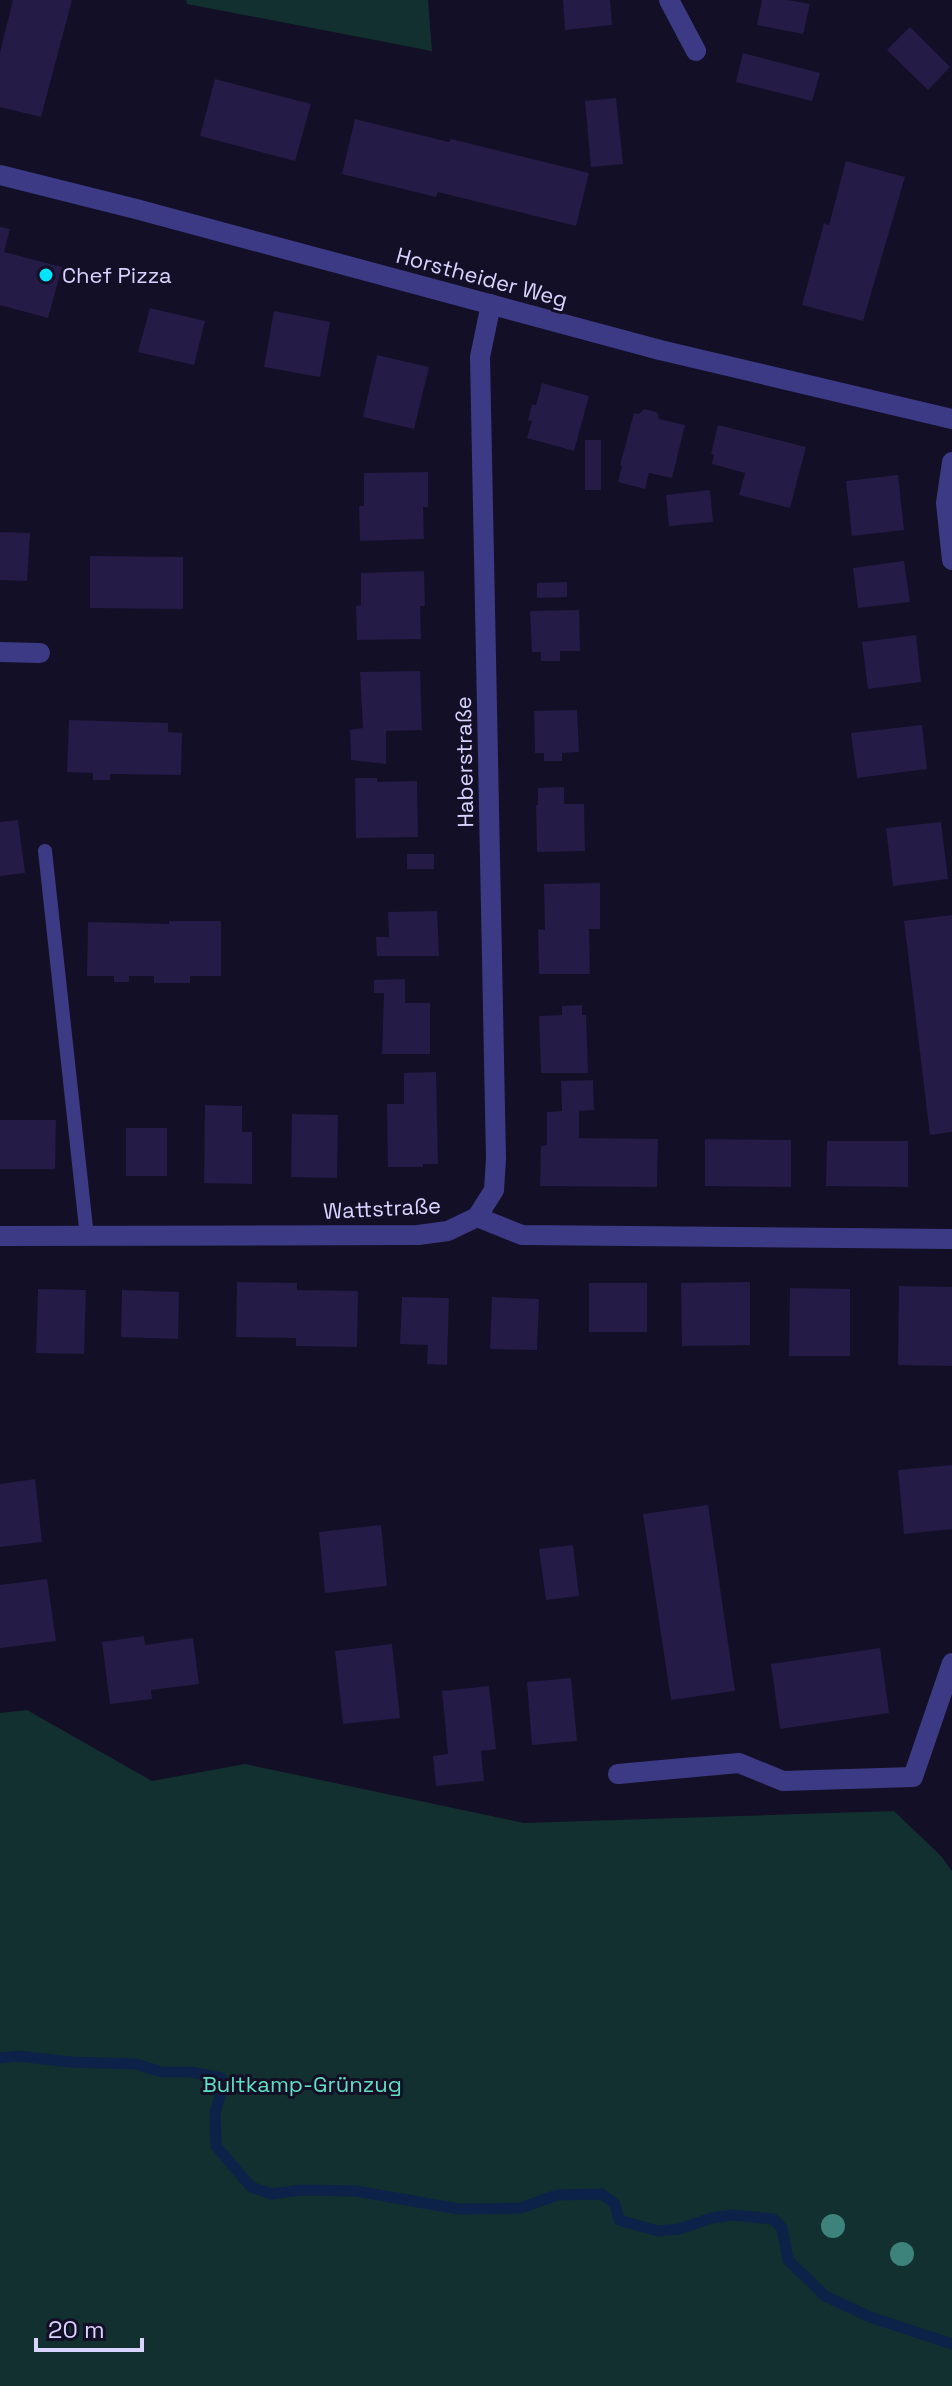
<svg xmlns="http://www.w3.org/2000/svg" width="952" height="2386" font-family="'Space Grotesk',sans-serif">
	<rect width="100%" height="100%" fill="#130f26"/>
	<g fill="#12302f">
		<path d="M186 0H428L432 51 187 4Z"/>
		<path d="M27 1710 152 1781 245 1764 524 1823 894 1811 941 1856 952 1871V2386H0V1713Z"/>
	</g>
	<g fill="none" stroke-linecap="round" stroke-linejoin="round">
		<path stroke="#0c2248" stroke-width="11" d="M0 2058 18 2056 71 2062 136 2064 162 2072H192L221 2078 223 2085 215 2113 216 2146 251 2187 272 2194 301 2190 356 2191 459 2209 521 2208 557 2195 602 2194 615 2204 619 2220 658 2231 679 2229 712 2218 733 2215 773 2219 782 2228 788 2260 825 2296 870 2317 952 2344"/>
	</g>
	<g fill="#241b47">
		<path d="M13 0H72L41 117 0 107V52Z"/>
		<path d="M563 0H610L612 25 565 30Z"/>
		<path d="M762 0H788L810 4 803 34 757 25Z"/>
		<path d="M910 27 950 67 928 90 887 50Z"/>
		<path d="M743 53 820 73 812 101 736 82Z"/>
		<path d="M215 79 311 104 295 161 200 136Z"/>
		<path d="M616 98 623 164 591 167 585 101Z"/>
		<path d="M355 119 449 142 451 139 589 173 576 226 438 192 436 197 342 174Z"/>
		<path d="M846 161 905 177 863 321 802 305 824 223 829 225Z"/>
		<path d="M0 227 10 229 4 252 62 267 48 318 0 305Z"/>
		<path d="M150 308 205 321 194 365 138 352Z"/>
		<path d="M274 311 330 322 320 377 264 367Z"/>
		<path d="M377 355 429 367 414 429 363 417Z"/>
		<path d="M542 383 589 396 574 451 527 438 532 421 528 420 532 405H536Z"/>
		<path d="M644 409 657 412 659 419 685 425 672 478 649 473 645 489 618 482 622 466 620 465 634 413 639 414Z"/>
		<path d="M718 425 806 447 790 508 739 495 745 473 712 464 714 455 711 454Z"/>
		<rect x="585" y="440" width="16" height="50"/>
		<path d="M428 472V507H423L424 539 360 541 359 506H364V473Z"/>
		<path d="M898 475 904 530 852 536 846 481Z"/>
		<path d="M710 490 713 522 669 526 666 495Z"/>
		<path d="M0 532 30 533 27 581 0 580Z"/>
		<path d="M90 556 183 557V609L90 608Z"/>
		<path d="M904 561 910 602 858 608 853 568Z"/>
		<path d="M424 571 425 606H420L421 639 357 640 356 606 361 605V573Z"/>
		<path d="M567 582V597L537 598V583Z"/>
		<path d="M579 610 580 651H560V661H541V652H532L530 611Z"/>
		<path d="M916 635 921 682 868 689 862 642Z"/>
		<path d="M420 671 422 730 386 731V764L351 760 350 730 363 728 360 672Z"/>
		<path d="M577 710 579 752 562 753V761H544V753H535L534 711Z"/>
		<path d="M69 720 168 723V732L182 733 181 775 110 774V780H93V773L67 772Z"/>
		<path d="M922 725 927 769 857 778 851 733Z"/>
		<path d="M355 778H377V782L417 781 418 837 356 838Z"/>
		<path d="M564 787V804H584L585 851 537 852 536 805H538V788Z"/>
		<path d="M18 820 25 873 0 876V822Z"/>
		<path d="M941 822 948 879 893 886 886 828Z"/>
		<rect x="407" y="854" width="27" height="15"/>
		<path d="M600 883V929H589L590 974H539L538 929 545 930 544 884Z"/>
		<path d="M437 911 439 956H377L376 937H389L388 912Z"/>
		<path d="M952 915V1132L930 1135 904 921Z"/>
		<path d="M169 921H221V976H190V983H154V976H129V982H114V976H87L88 922 169 924Z"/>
		<path d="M405 979V1003H430V1054H382L384 993H374V980Z"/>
		<path d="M582 1005V1015H586L588 1073H541L539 1016 562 1015V1006Z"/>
		<path d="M436 1072 438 1164H423V1167H388L387 1104H404V1073Z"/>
		<path d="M593 1080 594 1110 579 1111V1138L658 1139 657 1187 540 1186 541 1146 547 1145V1112L562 1111 561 1081Z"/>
		<path d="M205 1105 242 1106V1132H252V1184L204 1183Z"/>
		<path d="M292 1114 338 1115 337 1178 291 1177Z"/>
		<path d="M0 1120H56L55 1169H0Z"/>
		<rect x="126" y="1128" width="41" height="48"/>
		<path d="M705 1139 791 1140V1187L705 1186Z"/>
		<path d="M827 1141H908V1187L826 1186Z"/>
		<path d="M237 1282 297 1283V1290L358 1291 357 1347 296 1346V1338L236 1337Z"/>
		<path d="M750 1282V1345L682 1346 681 1283Z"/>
		<rect x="589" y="1283" width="58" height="49"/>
		<path d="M899 1286 952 1287V1366L898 1365Z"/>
		<path d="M790 1288 850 1289V1356H789Z"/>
		<path d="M38 1289 86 1290 84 1354 36 1353Z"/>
		<path d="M122 1290 179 1292 178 1339 121 1337Z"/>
		<path d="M402 1297 449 1298 447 1365 427 1364 428 1345 400 1344Z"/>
		<path d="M492 1297 539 1299 537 1350 490 1349Z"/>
		<path d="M952 1465V1529L904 1534 898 1470Z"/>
		<path d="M35 1479 42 1542 0 1547V1484Z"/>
		<path d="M708 1505 735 1691 671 1700 643 1514Z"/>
		<path d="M381 1525 387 1586 325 1593 319 1532Z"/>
		<path d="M573 1545 579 1596 546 1600 539 1549Z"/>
		<path d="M47 1579 56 1641 0 1648V1585Z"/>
		<path d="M144 1636 145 1645 193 1638 199 1684 151 1690 152 1699 110 1704 102 1642Z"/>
		<path d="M392 1644 400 1718 343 1724 335 1651Z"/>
		<path d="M880 1648 889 1713 780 1729 771 1664Z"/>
		<path d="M571 1678 577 1741 532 1745 527 1682Z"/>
		<path d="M489 1686 496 1749 481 1751 484 1781 436 1786 433 1756 448 1754 442 1691Z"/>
	</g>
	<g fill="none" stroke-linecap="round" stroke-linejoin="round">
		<path stroke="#3d3a85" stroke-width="14" d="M45 851 87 1237"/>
		<g stroke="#3d3a85" stroke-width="20">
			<path d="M669 0 696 51"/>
			<path d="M952 462 946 503 952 560"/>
			<path d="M0 652 40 653"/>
			<path d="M477 1217 494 1190 496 1159 480 357 491 304"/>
			<path d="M0 1236 418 1235 448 1231 477 1217 522 1235 952 1239"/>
			<path d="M618 1774 739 1763 783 1781 913 1777 952 1663"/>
		</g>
		<path stroke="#3d3a85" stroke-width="20" d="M0 175 136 209 660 350 952 419"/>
	</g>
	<g fill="#3d827b">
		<circle cx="833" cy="2226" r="12"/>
		<circle cx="902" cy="2254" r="12"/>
	</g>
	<circle fill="#00e5ff" stroke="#130f26" stroke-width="3" cx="46" cy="275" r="8"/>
	<g text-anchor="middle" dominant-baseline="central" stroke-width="6" stroke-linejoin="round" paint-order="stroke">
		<g font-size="22" fill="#d9d4ff" stroke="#130f26" text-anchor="start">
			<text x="62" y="275">Chef Pizza</text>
		</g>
		<g font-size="22" fill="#d9d4ff" stroke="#130f26">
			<text transform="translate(482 277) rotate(15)">Horstheider Weg</text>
			<text transform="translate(464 762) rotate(-91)">Haberstraße</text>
			<text transform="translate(382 1208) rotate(-3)">Wattstraße</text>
		</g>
		<g font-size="22" fill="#5fe0c0" stroke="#130f26">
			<text x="302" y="2084">Bultkamp-Grünzug</text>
		</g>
	</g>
	<path d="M36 2338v12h106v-12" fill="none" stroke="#d9d4ff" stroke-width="4"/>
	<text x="48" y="2338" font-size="24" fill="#d9d4ff" stroke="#130f26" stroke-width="6" paint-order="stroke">20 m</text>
</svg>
